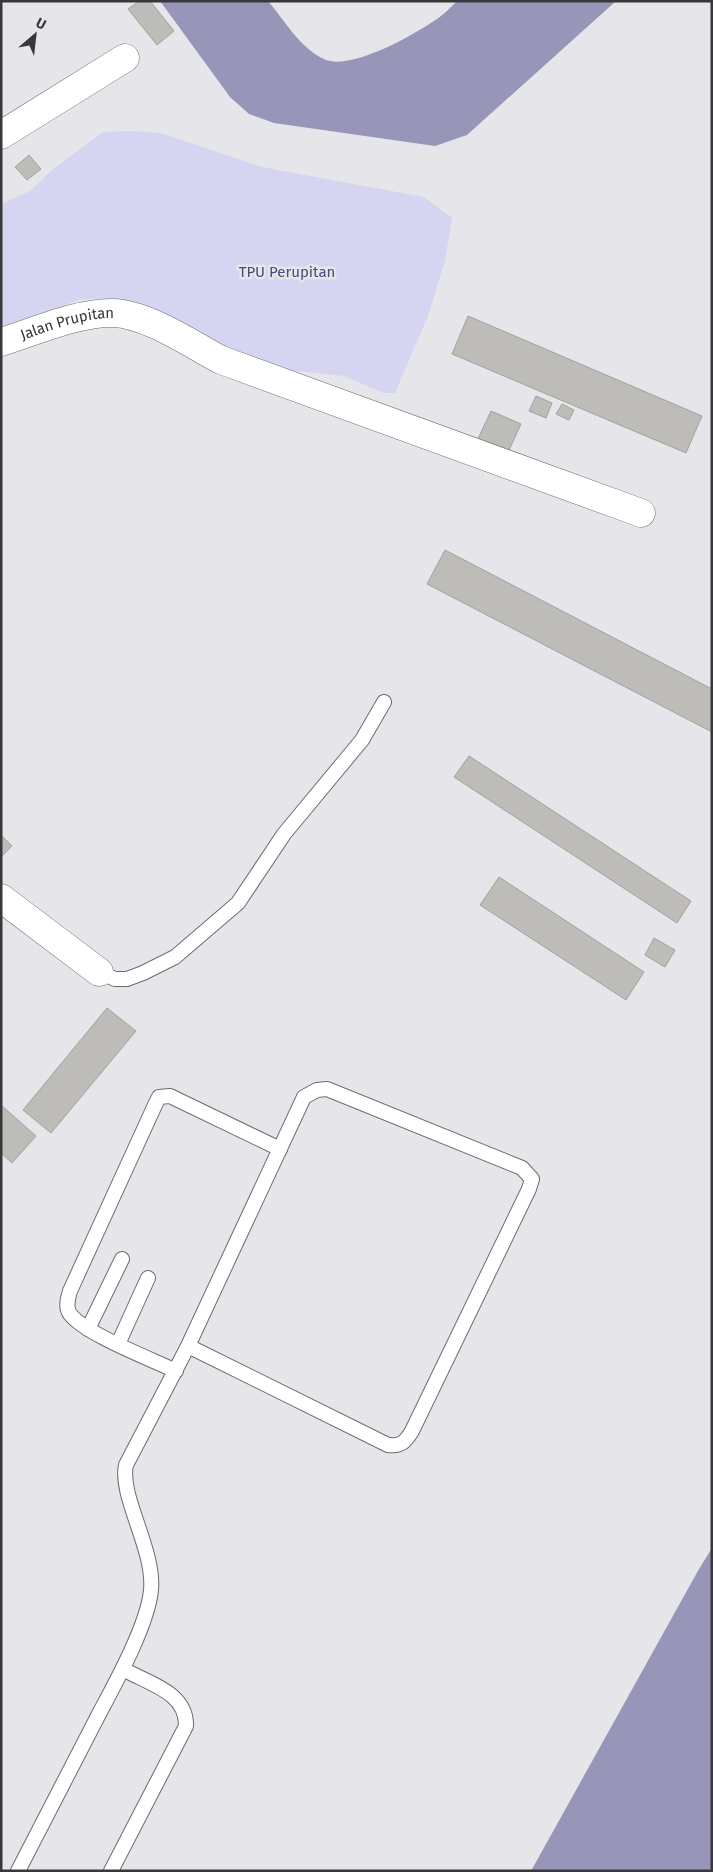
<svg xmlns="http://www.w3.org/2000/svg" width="713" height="1872" font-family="'Fira Sans',sans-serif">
	<rect width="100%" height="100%" fill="#e6e6ea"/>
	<path fill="#d5d5f1" d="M134 131 161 133 262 167 424 197 452 218 445 261 428 316 395 393H383L344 376 266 368 140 311 99 298 78 300 41 316 1 327V204L30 191 53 169 103 132Z"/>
	<g fill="#9796b8">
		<path d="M160 1H268C285 21 300 48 324 59 350 72 415 34 437 19 444 14 451 7 457 1H616L467 135 435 146 274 123 249 114 230 97Z"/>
		<path d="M712 1548V1871H531L699 1569Z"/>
	</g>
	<g fill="#bebcb8" stroke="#a3a09d">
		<path d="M139 1H150L174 31 157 45 128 9Z"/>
		<path d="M29 155 41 169 27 180 15 167Z"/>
		<path d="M468 316 702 416 686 453 452 354Z"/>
		<path d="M536 396 552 403 546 418 529 411Z"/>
		<path d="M562 404 574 410 569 420 556 414Z"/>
		<path d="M491 411 521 424 505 459 475 445Z"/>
		<path d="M445 550 712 689V732L427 584Z"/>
		<path d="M469 756 691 901 677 923 454 777Z"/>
		<path d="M1 835 12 846 1 857Z"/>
		<path d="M499 877 644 972 626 1000 480 905Z"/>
		<path d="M654 938 675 950 665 967 645 955Z"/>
		<path d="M107 1008 136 1031 51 1133 23 1110Z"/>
		<path d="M1 1105 36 1136 12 1163 1 1153Z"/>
	</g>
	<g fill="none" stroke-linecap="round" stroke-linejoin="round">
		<defs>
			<g id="lane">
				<path d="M99 972 115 979H127L143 973 175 957 238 903 284 834 362 740 384 702"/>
				<path d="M88 1329 122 1259"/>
				<path d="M118 1344 148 1278"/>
				<path d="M176 1371C151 1359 85 1334 70 1314 65 1307 68 1298 70 1291L155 1105 159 1097 170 1096 280 1149"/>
				<path d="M18 1871C45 1818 73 1765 100 1712 116 1682 148 1624 151 1590 155 1550 119 1496 126 1465L188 1346 304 1097 317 1090 327 1089 522 1168 532 1179 529 1189 412 1431C406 1441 401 1447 388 1445L188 1346"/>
				<path d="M111 1871 186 1726C187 1692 149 1684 123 1669"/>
			</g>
			<g id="street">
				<path d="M1 135 125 58"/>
				<path id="s1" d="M1 342C34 332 78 312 113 313 147 314 191 344 221 360L641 513"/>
				<path d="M1 898 99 972"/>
			</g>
		</defs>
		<use href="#lane" stroke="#6c6c70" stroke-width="16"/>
		<use href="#street" stroke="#6c6c70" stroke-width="29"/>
		<use href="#lane" stroke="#fff" stroke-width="14"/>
		<use href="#street" stroke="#fff" stroke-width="28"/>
	</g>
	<g text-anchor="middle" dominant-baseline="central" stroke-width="5" stroke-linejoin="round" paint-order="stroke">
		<g font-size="15" fill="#4d4a7a" stroke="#e6e6ea">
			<text x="287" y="272">TPU Perupitan</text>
		</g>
		<g font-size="15" fill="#38383a" stroke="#e6e6ea">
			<text stroke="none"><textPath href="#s1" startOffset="69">Jalan Prupitan</textPath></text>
		</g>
	</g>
	<rect width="713" height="1872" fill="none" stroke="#38383a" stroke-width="5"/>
	<g transform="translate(35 35) rotate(28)" stroke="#e6e6ea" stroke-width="4" paint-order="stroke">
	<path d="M0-4L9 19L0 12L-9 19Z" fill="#38383a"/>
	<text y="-8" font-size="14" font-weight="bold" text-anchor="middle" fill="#38383a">U</text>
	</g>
</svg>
